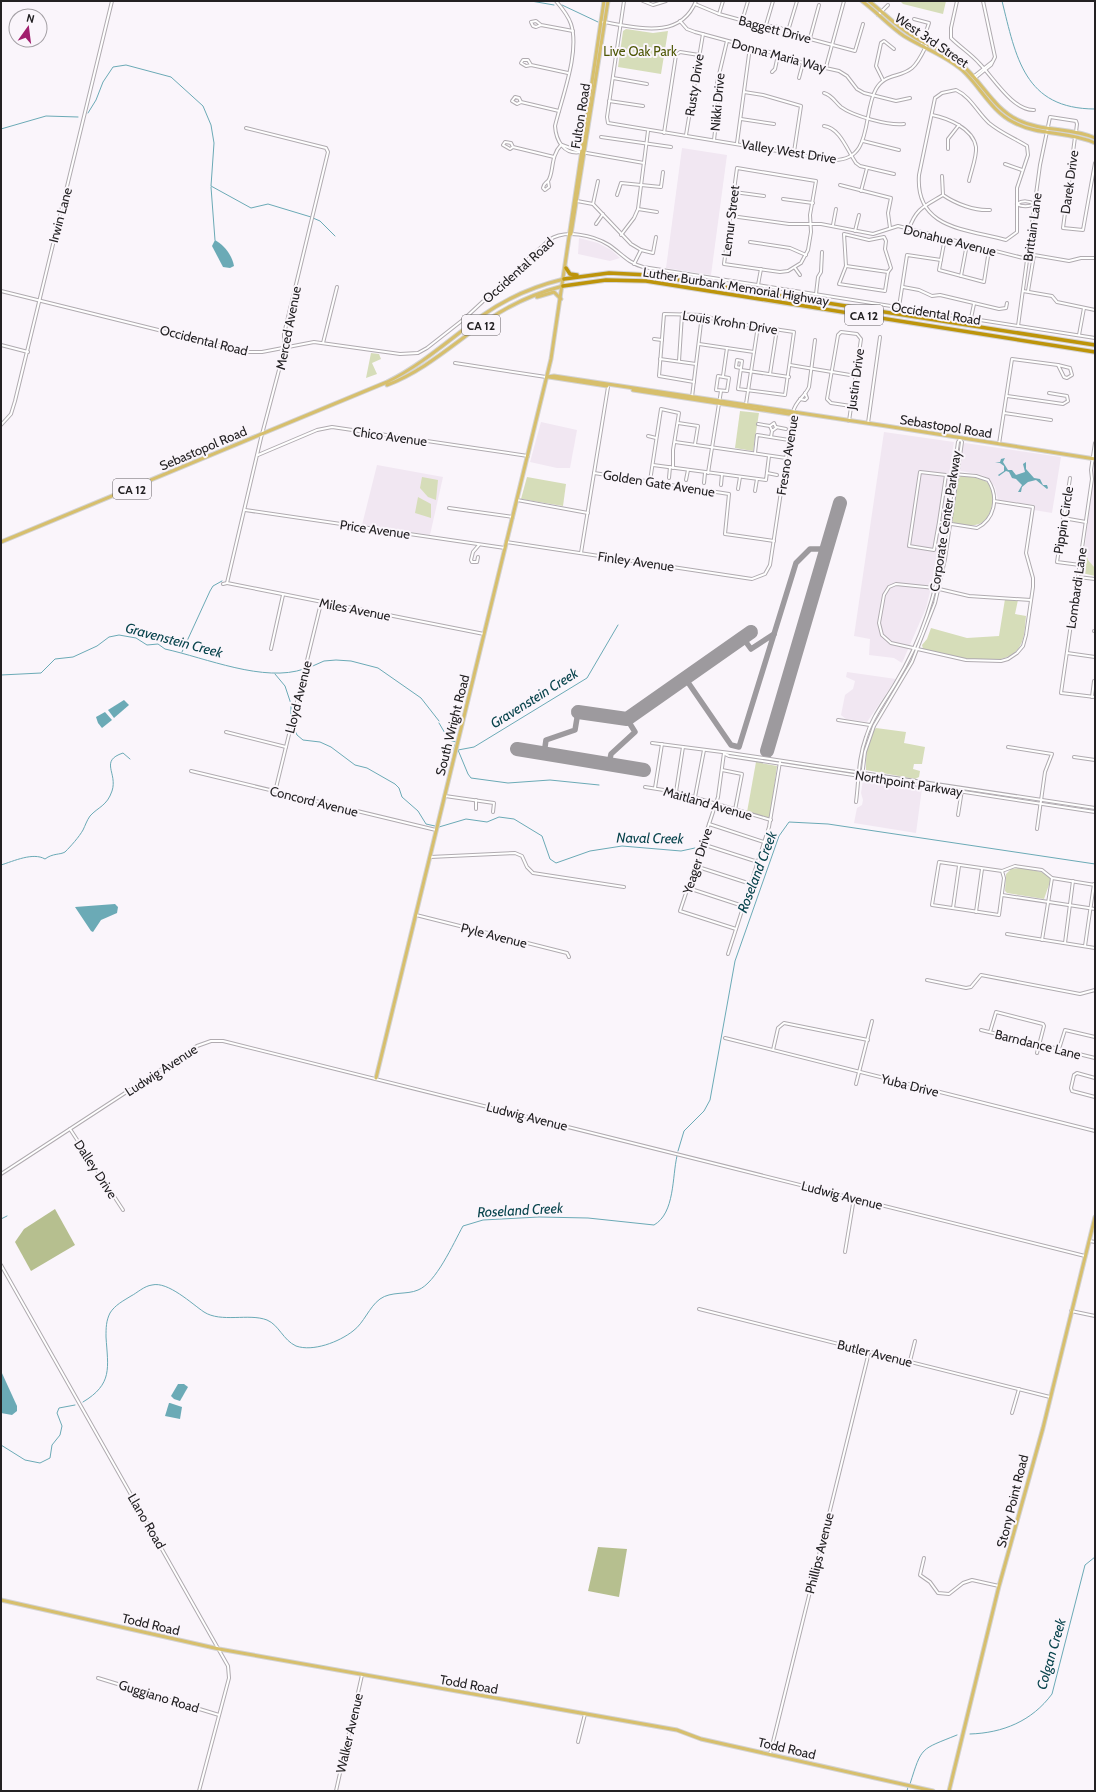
<svg xmlns="http://www.w3.org/2000/svg" width="1096" height="1792" font-family="Cabin,sans-serif">
	<rect width="100%" height="100%" fill="#faf5fb"/>
	<g fill="#f1e7f2">
		<path d="M682 148 727 155 711 275 666 268Z"/>
		<path d="M579 238 598 243 611 250 620 258 610 261 578 254Z"/>
		<path d="M541 422 577 430 570 468H557L530 462Z"/>
		<path d="M884 432 954 442 932 584 926 608 902 663 894 658 869 655 870 639 854 636Z"/>
		<path d="M965 443 1061 457 1052 513 1034 510 1035 505 998 500 995 487 989 479 982 475 961 471 959 470 963 445Z"/>
		<path d="M1094 462H1095V568L1088 560 1085 547Z"/>
		<path d="M377 465 443 477 430 535 362 525Z"/>
		<path d="M847 672 896 679 867 722 846 719 841 715 845 695 853 689 855 681 846 677Z"/>
		<path d="M863 780 922 788 916 833 854 823 857 808 862 805 863 800 861 793Z"/>
	</g>
	<g fill="#d6ddb9">
		<path d="M900 1H946L943 14 903 4Z"/>
		<path d="M626 29 653 33 668 31 661 74 618 67 623 31Z"/>
		<path d="M371 353 379 354 381 359 372 363 377 374 366 378Z"/>
		<path d="M740 411 759 413 753 451 735 448Z"/>
		<path d="M961 476C969 477 981 477 988 483 997 493 992 520 979 524 971 527 962 524 954 523L952 521 958 479Z"/>
		<path d="M422 477 438 480 436 500 428 497 420 488Z"/>
		<path d="M527 477 566 484 563 506 521 499Z"/>
		<path d="M418 497 431 504V518L415 513Z"/>
		<path d="M1084 552H1086L1088 560 1095 568V576L1082 573Z"/>
		<path d="M1005 599 1018 600 1015 614 1026 616C1025 626 1025 640 1018 649 1002 671 946 655 923 649L922 645 927 639 931 628 967 638 999 636Z"/>
		<path d="M876 728 906 732 904 743 925 747 922 764H914L913 769 920 771 919 777 915 779 866 770C866 761 866 737 876 728Z"/>
		<path d="M756 762 777 766 770 817 768 819 747 812Z"/>
		<path d="M1019 868C1030 870 1045 870 1051 879L1044 899 1007 893 1005 891 1006 874 1011 869Z"/>
	</g>
	<g fill="#b6bf8f">
		<path d="M55 1209 75 1245 31 1271 15 1242 24 1229Z"/>
		<path d="M598 1547 627 1549 619 1597 588 1591Z"/>
	</g>
	<g fill="#6baab6">
		<path d="M215 240C224 245 232 255 234 266L230 268 223 267 212 246Z"/>
		<path d="M1005 458 1003 462 1008 470H1012L1016 475 1025 472 1023 464 1026 462V469L1034 478 1040 479 1043 485H1047L1048 488 1047 489 1036 480 1028 482 1022 487 1021 492H1018L1022 485 1016 479 1012 478 1009 472 1006 471 999 476 998 475 1004 471V466L1000 463 995 462H1000L1001 459Z"/>
		<path d="M124 700 129 705 114 718 108 710Z"/>
		<path d="M105 712 112 720 102 728 98 723 96 717Z"/>
		<path d="M115 904 118 907 117 913 101 920 93 932 91 931 75 907Z"/>
		<path d="M1 1371 17 1406V1411L12 1415 1 1413Z"/>
		<path d="M178 1384H184L188 1387 180 1401 174 1399 171 1396Z"/>
		<path d="M169 1403H170L182 1407 180 1419 165 1416Z"/>
	</g>
	<g fill="none" stroke-linecap="round" stroke-linejoin="round">
		<g stroke="#6baab6" stroke-width="1">
			<path d="M531 1 554 5"/>
			<path d="M1002 1C1016 57 1024 109 1095 109"/>
			<path d="M562 5 598 22"/>
			<path d="M88 113 96 100 103 82 113 67 126 65 171 77 203 106 211 125 214 143 211 186 251 208 268 204 311 217"/>
			<path d="M1 129 46 116 78 117"/>
			<path d="M211 187 215 240"/>
			<path d="M313 218 320 221 335 236"/>
			<path d="M182 652 210 591 213 586 222 581"/>
			<path d="M306 669 324 661 336 660 351 661 378 668 421 698 439 721"/>
			<path d="M275 674 285 686 291 704V722"/>
			<path d="M1 675 41 673 55 659 73 657 97 646 109 637 119 635 136 638 147 645 158 644 165 649C206 658 264 683 304 669"/>
			<path d="M439 723 449 740 456 742 454 748"/>
			<path d="M293 726 297 735 303 740 320 742 331 747 355 765 367 768 395 784 399 788 402 797 418 811 426 824 435 826"/>
			<path d="M599 785 550 780 508 783 471 778 468 774 458 750 474 747 587 678 618 625"/>
			<path d="M439 827 466 819 487 822 499 817 514 819 542 836 550 859 556 863 590 851 622 846 681 851 695 848"/>
			<path d="M1 865C14 861 33 852 45 859 53 853 60 855 65 852 71 846 79 837 83 830 85 826 87 820 90 816 98 807 107 806 112 791 118 773 99 761 123 753L130 759"/>
			<path d="M678 1151 684 1131 704 1111 710 1100 735 961 779 836 789 822 828 824 1095 864"/>
			<path d="M1 1219 7 1216"/>
			<path d="M83 1402C113 1384 108 1368 106 1337 106 1328 106 1321 110 1313 115 1305 123 1301 131 1296 137 1293 144 1286 152 1285 168 1281 192 1304 204 1312 221 1323 249 1313 267 1320 279 1325 283 1340 296 1346 313 1352 339 1342 353 1331 364 1323 369 1307 380 1299 391 1291 407 1295 418 1290 436 1283 453 1244 463 1226L483 1220 539 1217 588 1218 654 1225C675 1213 672 1177 677 1156"/>
			<path d="M1 1445 25 1460 40 1463 50 1458 52 1445 60 1435 62 1426 57 1413 59 1408 75 1405"/>
			<path d="M970 1734C1003 1733 1032 1721 1052 1694L1085 1565 1095 1557"/>
			<path d="M910 1784C922 1746 920 1750 957 1735"/>
			<path d="M907 1791 908 1787"/>
		</g>
		<g stroke="#9d9a9e" stroke-width="5.5">
			<path d="M743 638 751 649 774 634"/>
			<path d="M685 678 731 745 739 747 796 563 810 549H826"/>
			<path d="M544 754 546 740 575 730 578 712"/>
			<path d="M609 764 611 754 635 732 627 719"/>
		</g>
		<g stroke="#9d9a9e" stroke-width="14">
			<path d="M578 712 627 719 751 632"/>
			<path d="M517 749 644 770"/>
			<path d="M767 751 840 503"/>
		</g>
		<defs>
			<g id="minor">
				<path d="M556 1C562 8 568 15 571 24 580 52 562 97 555 126 556 141 564 155 581 152"/>
				<path d="M624 1 607 117 608 123 832 160C874 162 862 113 876 89 885 73 900 78 912 68 919 62 923 52 927 44"/>
				<path d="M643 1 653 5 666 1"/>
				<path d="M957 1 951 28V38C960 47 971 54 979 63 993 77 1013 111 1034 110"/>
				<path d="M695 4 719 14 755 24 778 27 799 36 855 51 863 24"/>
				<path d="M719 14 723 1"/>
				<path d="M878 15 888 5"/>
				<path d="M914 19 929 23 922 43"/>
				<path d="M680 21 687 29 695 32 791 58 803 63 839 71 847 76 857 89 864 93 896 101 910 98"/>
				<path d="M742 21 748 1"/>
				<path d="M603 22C636 27 680 41 696 1"/>
				<path d="M541 25 536 27 533 26 531 22 536 21 541 25 573 31"/>
				<path d="M766 25 773 1"/>
				<path d="M788 31 797 1"/>
				<path d="M810 38 819 5"/>
				<path d="M531 65 526 66 521 63 523 60H528L531 65 568 73"/>
				<path d="M826 67 844 1"/>
				<path d="M772 72 775 69 778 55"/>
				<path d="M973 77 992 62"/>
				<path d="M613 78 647 84"/>
				<path d="M799 78 803 63"/>
				<path d="M975 78 991 65 995 57 983 1"/>
				<path d="M883 80 876 66 881 43 884 41 894 49"/>
				<path d="M956 90C971 97 977 112 989 123 1001 133 1014 138 1027 146L1028 155 1017 188V232L1006 240C966 229 915 229 919 175L935 98 942 93Z"/>
				<path d="M744 92 763 95 801 106 794 152"/>
				<path d="M824 93C832 95 835 102 841 107 853 116 889 126 904 124"/>
				<path d="M609 101 643 106"/>
				<path d="M521 102 517 104 512 101 515 97 519 98 521 102 559 111"/>
				<path d="M932 115C947 118 973 128 976 147 977 157 971 171 969 181"/>
				<path d="M741 119 774 124"/>
				<path d="M824 126C840 128 847 150 856 163L860 166 894 174"/>
				<path d="M664 133 676 55 680 52 699 55"/>
				<path d="M686 135 703 34"/>
				<path d="M601 137 671 147"/>
				<path d="M1075 137 1063 228 1083 230 1095 163"/>
				<path d="M714 140 718 106 717 83 727 41"/>
				<path d="M863 141 899 150"/>
				<path d="M737 143 750 47"/>
				<path d="M562 145 581 152 644 163"/>
				<path d="M513 147 510 149 503 145 505 142 511 143 513 147 554 157"/>
				<path d="M948 149V139L959 125"/>
				<path d="M1005 164 1022 170"/>
				<path d="M737 168 816 181 810 215 811 232 808 250 801 263 788 271 780 272 724 264Z"/>
				<path d="M942 176 943 195C956 204 975 211 990 210"/>
				<path d="M548 181 549 187 545 190 543 188C544 183 545 184 548 181 554 174 550 156 561 145"/>
				<path d="M840 185 891 198 888 213 890 228"/>
				<path d="M861 191 867 168"/>
				<path d="M734 192 764 196"/>
				<path d="M617 195 621 183 661 187 663 172"/>
				<path d="M783 199 813 203"/>
				<path d="M577 201 593 204 631 244 641 250 653 253 656 237"/>
				<path d="M593 204 598 181"/>
				<path d="M1017 204C1022 200 1030 201 1034 204"/>
				<path d="M1017 204C1021 207 1030 207 1034 204"/>
				<path d="M638 209 657 212"/>
				<path d="M731 216 789 224H821L873 234 898 226 1027 259"/>
				<path d="M596 224 603 214"/>
				<path d="M833 225 836 209"/>
				<path d="M909 229C916 208 925 206 943 195"/>
				<path d="M855 231 859 215"/>
				<path d="M844 234 869 240 884 237 886 241 885 249 891 268 888 272 885 291 839 284 846 266Z"/>
				<path d="M621 235 634 218 638 209 648 131"/>
				<path d="M945 238 939 270 984 282 989 250"/>
				<path d="M750 242 790 248 806 255"/>
				<path d="M634 264 641 250"/>
				<path d="M846 266 888 272"/>
				<path d="M795 268 800 275"/>
				<path d="M961 276 967 244"/>
				<path d="M758 285 761 269"/>
				<path d="M903 287 919 290 932 296 940 295 999 309 1006 308 1007 303"/>
				<path d="M1 291 247 352H262L314 342 400 354 418 353 427 348 464 319 549 240C565 229 593 235 609 245 621 253 628 263 643 267L1095 338"/>
				<path d="M1023 291 1052 296 1057 302 1095 310"/>
				<path d="M1028 291 1034 255 1069 261 1081 258H1095"/>
				<path d="M816 294 818 277 821 272 822 252"/>
				<path d="M899 307 907 255 941 260"/>
				<path d="M971 318 974 304"/>
				<path d="M1018 326 1040 165 1050 117 1076 121 1077 124 1076 132"/>
				<path d="M1079 335 1084 308"/>
				<path d="M654 339 662 340"/>
				<path d="M323 343 337 287"/>
				<path d="M699 344 754 352"/>
				<path d="M1 345 28 352"/>
				<path d="M660 359 696 364"/>
				<path d="M679 361 682 314"/>
				<path d="M455 363 546 377"/>
				<path d="M790 365 856 376"/>
				<path d="M1058 365 1070 368 1072 375 1067 378 1064 377Z"/>
				<path d="M741 370 789 377"/>
				<path d="M770 374 777 329"/>
				<path d="M718 376 729 378 727 391 716 390Z"/>
				<path d="M723 376 727 348"/>
				<path d="M694 382 659 376 664 314 702 315 720 321 794 332 785 395 738 389 742 361 737 360 736 367 741 368"/>
				<path d="M1007 396 1063 404 1068 401 1067 396 1049 393"/>
				<path d="M692 397 702 315"/>
				<path d="M800 399 805 400 807 398 805 393"/>
				<path d="M746 404 758 326"/>
				<path d="M1004 413 1051 420"/>
				<path d="M849 421 861 339 857 334 841 332 838 335 827 399 831 403 851 406"/>
				<path d="M678 423 698 426 695 444"/>
				<path d="M868 423 880 337"/>
				<path d="M758 424 770 426"/>
				<path d="M1 425 11 414 15 401 112 1"/>
				<path d="M776 427 786 429"/>
				<path d="M648 436 656 438"/>
				<path d="M771 437 772 431 770 426 774 423 776 428 772 431"/>
				<path d="M675 442 786 458"/>
				<path d="M1095 443 1091 470 1092 479 1061 693 1095 697"/>
				<path d="M999 444 1012 359 1058 365"/>
				<path d="M755 453 757 435 789 440"/>
				<path d="M258 455 317 430 332 427 528 456"/>
				<path d="M653 465 766 480 769 456"/>
				<path d="M594 473 729 494 725 534 774 541"/>
				<path d="M708 473 721 391"/>
				<path d="M767 473 777 475"/>
				<path d="M669 478 670 467"/>
				<path d="M1070 478 1057 562 1080 565"/>
				<path d="M686 480 688 470"/>
				<path d="M650 481 661 409 679 413 673 450V468"/>
				<path d="M704 483 705 473"/>
				<path d="M721 485 722 474"/>
				<path d="M738 489 740 477"/>
				<path d="M755 491 757 479"/>
				<path d="M517 500 588 513"/>
				<path d="M994 501 1033 507 1026 553 1033 578V587L1026 635 1023 646 1017 653 1008 659 1001 661 966 660 891 643 882 635 879 623 884 595 889 587 896 584 935 588 969 596 1031 600"/>
				<path d="M449 508 513 517"/>
				<path d="M245 510 505 548"/>
				<path d="M1063 518 1086 522"/>
				<path d="M939 522 946 475 920 472 909 546 934 550 939 522 977 528C995 519 999 497 988 480L976 476 953 474"/>
				<path d="M506 542 752 579 765 574 770 565 793 412C796 400 804 398 809 387L815 340"/>
				<path d="M581 553 608 387"/>
				<path d="M478 557 477 562H472L471 560 473 552 479 545"/>
				<path d="M1078 577 1095 579"/>
				<path d="M227 583 484 634"/>
				<path d="M223 584 227 583 261 438 284 351V334L328 152 326 148 246 128"/>
				<path d="M1094 631H1095"/>
				<path d="M271 649 283 595"/>
				<path d="M1067 653 1095 657"/>
				<path d="M1092 697 1094 681"/>
				<path d="M838 720 870 725"/>
				<path d="M226 732 286 747"/>
				<path d="M652 743 730 753 1095 808"/>
				<path d="M1008 747 1052 754 1045 772 1037 829"/>
				<path d="M724 753 718 797 680 911 736 929"/>
				<path d="M725 754 729 756 1095 812"/>
				<path d="M1074 757 1095 760"/>
				<path d="M722 770 742 774 735 810"/>
				<path d="M191 771 436 830"/>
				<path d="M859 779 862 777 865 752 874 726 912 662 935 603 945 559 962 442 960 439"/>
				<path d="M645 787 676 792 771 820"/>
				<path d="M655 788 662 744"/>
				<path d="M275 792 321 603"/>
				<path d="M676 792 683 747"/>
				<path d="M445 796 494 803 493 812"/>
				<path d="M695 797 704 750"/>
				<path d="M856 802C859 780 858 759 866 737 872 717 885 701 895 684 908 663 919 639 927 615 946 560 950 499 958 442L960 439"/>
				<path d="M476 809V800"/>
				<path d="M958 815 962 790"/>
				<path d="M709 824 764 842"/>
				<path d="M702 844 758 862"/>
				<path d="M430 857 515 853 522 856 527 867 533 873 624 887"/>
				<path d="M695 866 751 884"/>
				<path d="M1002 871 1004 878 999 915 932 905 939 862 1002 871 1015 866 1042 870 1052 878 1095 885"/>
				<path d="M688 888 743 906"/>
				<path d="M1002 895 1095 909"/>
				<path d="M953 908 959 866"/>
				<path d="M976 912 982 869"/>
				<path d="M416 915 567 953 569 957"/>
				<path d="M1007 934 1095 948"/>
				<path d="M1042 940 1052 878"/>
				<path d="M1065 943 1073 881"/>
				<path d="M1085 946 1094 884"/>
				<path d="M728 954 769 827 780 762"/>
				<path d="M927 980 966 988 971 987 981 975 1080 994 1095 990"/>
				<path d="M981 1030 1095 1058"/>
				<path d="M990 1032 996 1012 1043 1024 1044 1026 1037 1053"/>
				<path d="M725 1038 1095 1131"/>
				<path d="M1059 1049 1065 1030 1095 1037"/>
				<path d="M773 1050 778 1028 784 1023 868 1040"/>
				<path d="M1095 1078 1077 1073 1074 1075 1071 1088 1072 1091 1095 1097"/>
				<path d="M856 1084 872 1021"/>
				<path d="M70 1129 123 1210"/>
				<path d="M1 1174 197 1046 211 1041H223L1085 1256"/>
				<path d="M1090 1241 1095 1242"/>
				<path d="M845 1252 854 1198"/>
				<path d="M1 1265 228 1666 229 1678 199 1791"/>
				<path d="M699 1309 1050 1397"/>
				<path d="M1071 1311 1095 1316"/>
				<path d="M910 1361 915 1341"/>
				<path d="M1012 1413 1019 1389"/>
				<path d="M924 1558 920 1575 930 1582 938 1593 949 1594 963 1583 972 1580 999 1586"/>
				<path d="M98 1678 219 1715"/>
				<path d="M578 1742 585 1714"/>
				<path d="M770 1754 869 1352"/>
				<path d="M336 1791 362 1675"/>
			</g>
			<g id="major">
				<path d="M862 1C877 12 889 26 904 36 923 48 945 55 962 70 980 86 991 111 1013 122 1038 136 1069 131 1095 143"/>
				<path d="M869 1C884 13 897 27 914 37 930 47 947 52 962 65 982 82 994 109 1018 120 1042 132 1071 127 1095 138"/>
				<path d="M571 234 608 1"/>
				<path d="M537 297 554 292 561 299"/>
				<path d="M547 377 554 376C734 402 915 430 1095 459"/>
				<path d="M549 377 607 386"/>
				<path d="M387 385C426 370 454 343 488 320 511 304 536 293 563 286"/>
				<path d="M633 390 789 414 793 412"/>
				<path d="M1 542 387 382C422 365 451 338 483 315 507 298 535 286 564 279"/>
				<path d="M376 1078 551 359 604 1"/>
				<path d="M1 1600 219 1649 677 1730 701 1739 933 1791"/>
				<path d="M949 1791 999 1586 1043 1428 1095 1217"/>
			</g>
			<g id="highway">
				<path d="M566 268 570 274 577 275"/>
				<path d="M564 279 609 273 648 275 1095 345"/>
				<path d="M563 286 606 280 646 281 1095 352"/>
			</g>
		</defs>
		<use href="#minor" stroke="#b0abb0" stroke-width="4"/>
		<use href="#major" stroke="#d3d3d3" stroke-width="5"/>
		<use href="#highway" stroke="#d3d3d3" stroke-width="5.5"/>
		<use href="#minor" stroke="#fff" stroke-width="2"/>
		<use href="#major" stroke="#d7bf6c" stroke-width="3"/>
		<use href="#highway" stroke="#bd940a" stroke-width="3.5"/>
	</g>
	<g text-anchor="middle" dominant-baseline="central" stroke-width="4" stroke-linejoin="round" paint-order="stroke">
		<g fill="#faf5fb" stroke="#646164" stroke-width="1">
			<rect x="845" y="305" width="38" height="20" rx="3"/>
			<rect x="462" y="315" width="38" height="20" rx="3"/>
			<rect x="113" y="479" width="38" height="20" rx="3"/>
		</g>
		<g font-size="12" font-weight="bold" fill="#232123">
			<text x="864" y="315">CA 12</text>
			<text x="481" y="325">CA 12</text>
			<text x="132" y="489">CA 12</text>
		</g>
		<g font-size="13" fill="#232123" stroke="#faf5fb">
			<text transform="translate(775 29) rotate(15)">Baggett Drive</text>
			<text transform="translate(932 40) rotate(34)">West 3rd Street</text>
			<text transform="translate(779 55) rotate(15)">Donna Maria Way</text>
			<text transform="translate(694 85) rotate(-81)">Rusty Drive</text>
			<text transform="translate(717 102) rotate(-85)">Nikki Drive</text>
			<text transform="translate(580 116) rotate(-81)">Fulton Road</text>
			<text transform="translate(789 151) rotate(9)">Valley West Drive</text>
			<text transform="translate(1069 182) rotate(-82)">Darek Drive</text>
			<text transform="translate(60 215) rotate(-75)">Irwin Lane</text>
			<text transform="translate(730 221) rotate(-83)">Lemur Street</text>
			<text transform="translate(1032 227) rotate(-82)">Brittain Lane</text>
			<text transform="translate(950 240) rotate(14)">Donahue Avenue</text>
			<text transform="translate(518 270) rotate(-42)">Occidental Road</text>
			<text transform="translate(736 286) rotate(9)">Luther Burbank Memorial Highway</text>
			<text transform="translate(936 313) rotate(9)">Occidental Road</text>
			<text transform="translate(730 322) rotate(9)">Louis Krohn Drive</text>
			<text transform="translate(288 328) rotate(-79)">Merced Avenue</text>
			<text transform="translate(204 340) rotate(14)">Occidental Road</text>
			<text transform="translate(855 379) rotate(-82)">Justin Drive</text>
			<text transform="translate(946 426) rotate(9)">Sebastopol Road</text>
			<text transform="translate(390 436) rotate(8)">Chico Avenue</text>
			<text transform="translate(203 448) rotate(-23)">Sebastopol Road</text>
			<text transform="translate(787 455) rotate(-81)">Fresno Avenue</text>
			<text transform="translate(659 483) rotate(9)">Golden Gate Avenue</text>
			<text transform="translate(1063 520) rotate(-81)">Pippin Circle</text>
			<text transform="translate(945 521) rotate(-81)">Corporate Center Parkway</text>
			<text transform="translate(375 529) rotate(8)">Price Avenue</text>
			<text transform="translate(636 561) rotate(8)">Finley Avenue</text>
			<text transform="translate(1076 588) rotate(-82)">Lombardi Lane</text>
			<text transform="translate(355 609) rotate(11)">Miles Avenue</text>
			<text transform="translate(298 697) rotate(-76)">Lloyd Avenue</text>
			<text transform="translate(452 725) rotate(-76)">South Wright Road</text>
			<text transform="translate(909 783) rotate(9)">Northpoint Parkway</text>
			<text transform="translate(314 801) rotate(14)">Concord Avenue</text>
			<text transform="translate(708 803) rotate(16)">Maitland Avenue</text>
			<text transform="translate(697 861) rotate(-72)">Yeager Drive</text>
			<text transform="translate(494 935) rotate(14)">Pyle Avenue</text>
			<text transform="translate(1038 1044) rotate(14)">Barndance Lane</text>
			<text transform="translate(161 1070) rotate(-33)">Ludwig Avenue</text>
			<text transform="translate(910 1085) rotate(14)">Yuba Drive</text>
			<text transform="translate(527 1116) rotate(14)">Ludwig Avenue</text>
			<text transform="translate(96 1169) rotate(57)">Dalley Drive</text>
			<text transform="translate(842 1195) rotate(14)">Ludwig Avenue</text>
			<text transform="translate(875 1353) rotate(14)">Butler Avenue</text>
			<text transform="translate(1012 1501) rotate(-76)">Stony Point Road</text>
			<text transform="translate(147 1521) rotate(60)">Llano Road</text>
			<text transform="translate(819 1553) rotate(-76)">Phillips Avenue</text>
			<text transform="translate(151 1624) rotate(13)">Todd Road</text>
			<text transform="translate(469 1684) rotate(10)">Todd Road</text>
			<text transform="translate(159 1696) rotate(17)">Guggiano Road</text>
			<text transform="translate(349 1733) rotate(-77)">Walker Avenue</text>
			<text transform="translate(787 1748) rotate(13)">Todd Road</text>
		</g>
		<g font-size="13" fill="#4e5706" stroke="#faf5fb">
			<text x="640" y="51">Live Oak Park</text>
		</g>
		<g font-size="14" font-style="italic" fill="#09444d" stroke="#faf5fb">
			<text transform="translate(174 640) rotate(15)">Gravenstein Creek</text>
			<text transform="translate(534 698) rotate(-32)">Gravenstein Creek</text>
			<text transform="translate(650 838) rotate(1)">Naval Creek</text>
			<text transform="translate(757 872) rotate(-69)">Roseland Creek</text>
			<text transform="translate(520 1210) rotate(-3)">Roseland Creek</text>
			<text transform="translate(1051 1654) rotate(-74)">Colgan Creek</text>
		</g>
	</g>
	<rect width="1096" height="1792" fill="none" stroke="#232123" stroke-width="4"/>
	<g transform="translate(28 28) rotate(14)"><circle r="19" fill="#faf5fb" stroke="#a4a0a5"/>
	<path d="M0-3L7 15L0 10L-7 15Z" fill="#a11e6e"/>
	<text y="-6" font-size="11" font-weight="bold" text-anchor="middle" fill="#232123">N</text>
	</g>
</svg>
